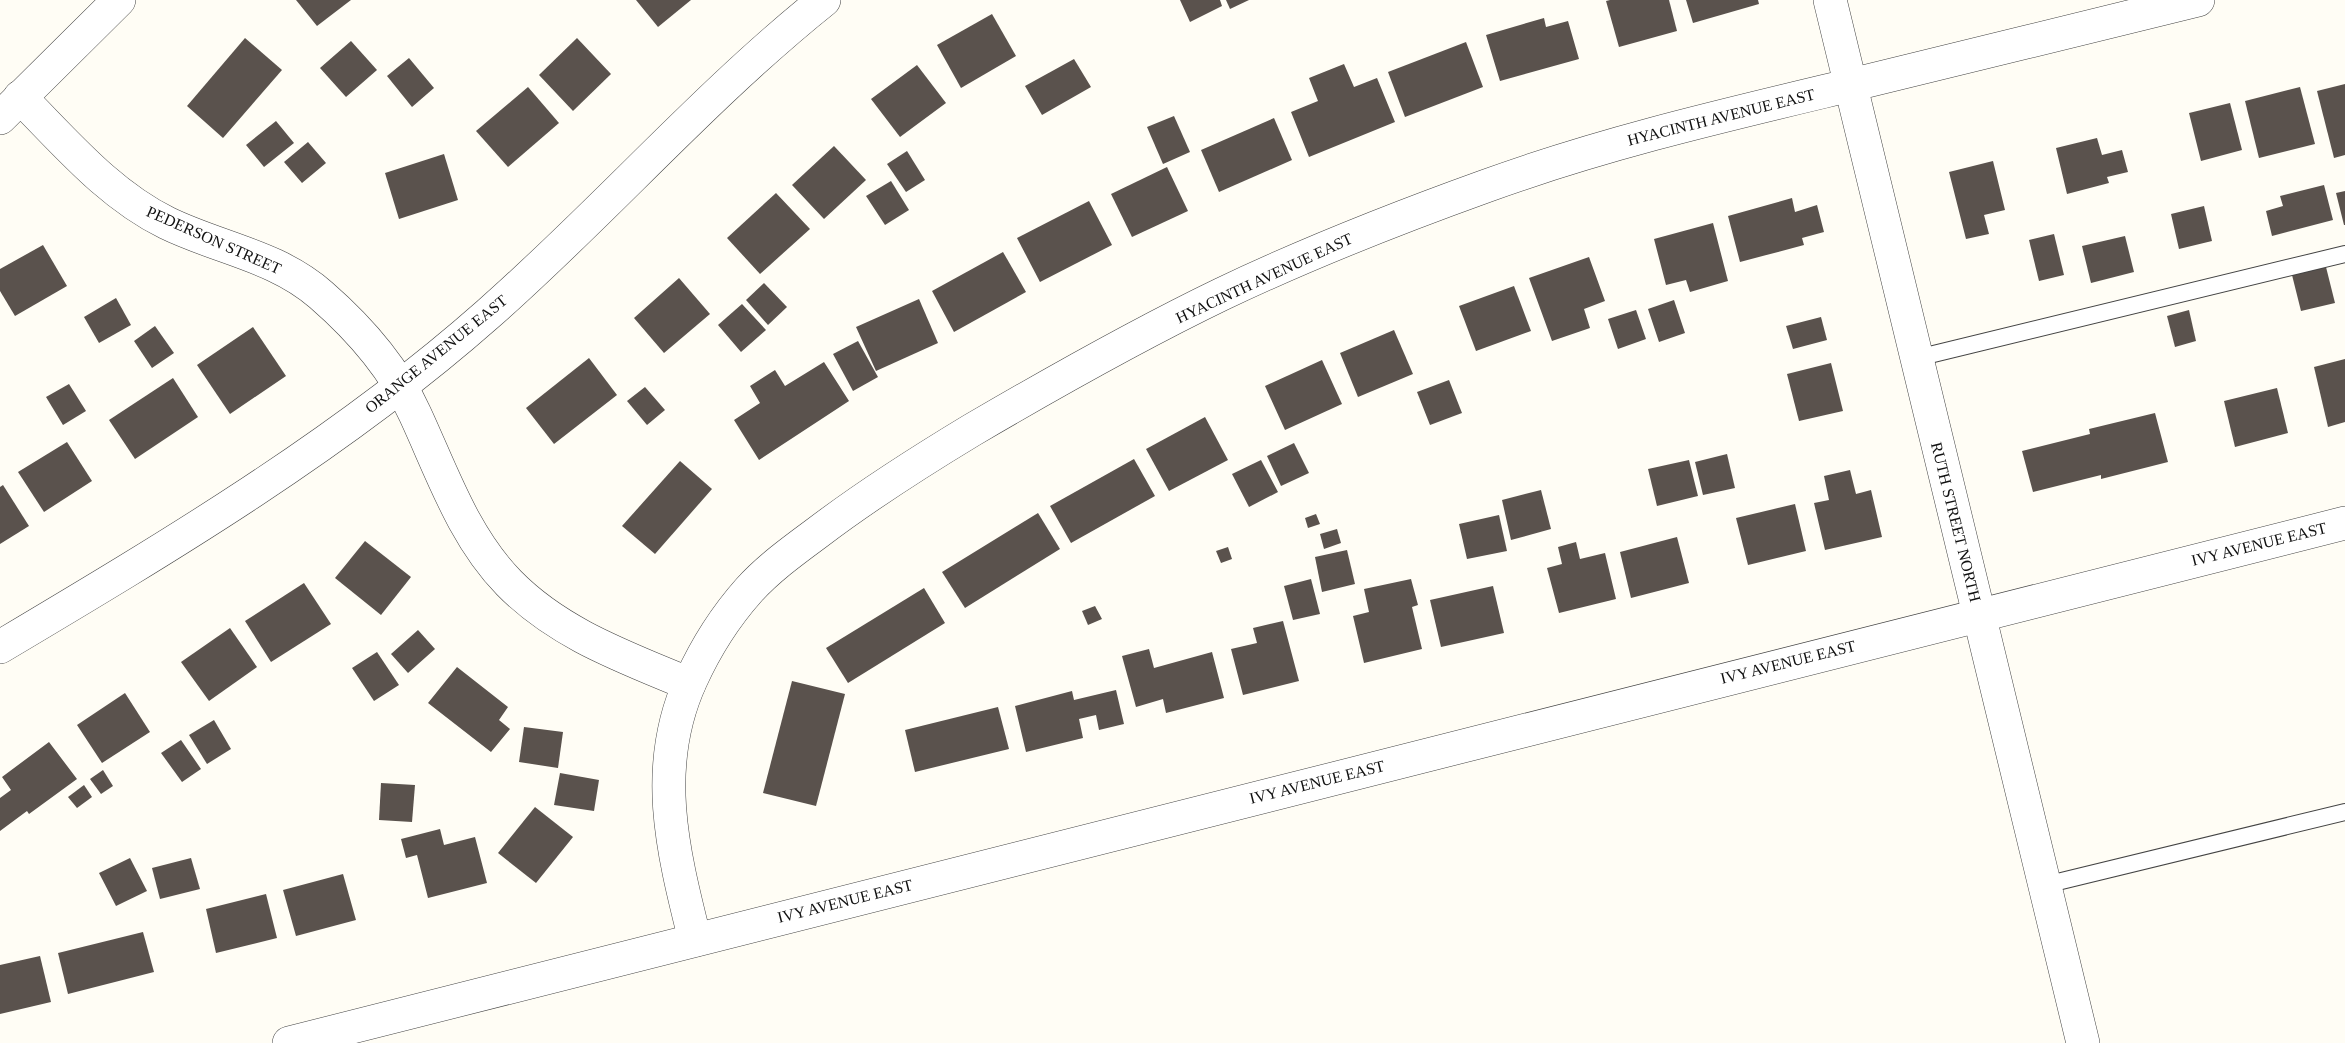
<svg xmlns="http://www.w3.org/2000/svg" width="2345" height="1043" font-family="Georgia,serif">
	<rect width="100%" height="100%" fill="#fffdf5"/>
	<g fill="#5a524d">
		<path d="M296 0H351L317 26Z"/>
		<path d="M636 0H691L658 27Z"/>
		<path d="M1180 0H1220L1222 6 1190 22Z"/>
		<path d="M1226 0H1249L1230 9Z"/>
		<path d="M1610 0H1669L1677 31 1619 47 1606 1Z"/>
		<path d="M1686 0H1758L1759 4 1693 23Z"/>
		<path d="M992 14 1016 56 961 88 937 45Z"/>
		<path d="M1544 18 1546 27 1568 21 1579 59 1500 81 1486 35Z"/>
		<path d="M245 38 282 70 223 138 187 106Z"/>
		<path d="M577 38 611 74 573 111 539 75Z"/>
		<path d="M351 41 377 70 346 97 320 68Z"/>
		<path d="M1466 42 1483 87 1405 117 1388 72Z"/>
		<path d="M409 58 434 88 412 107 387 76Z"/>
		<path d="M1074 59 1091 87 1042 115 1025 86Z"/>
		<path d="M1344 64 1354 87 1377 78 1395 122 1309 157 1291 112 1318 101 1309 78Z"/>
		<path d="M917 65 946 103 900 137 871 99Z"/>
		<path d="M2345 84V155L2334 158 2317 91Z"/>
		<path d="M528 87 559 123 508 167 476 131Z"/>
		<path d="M2300 87 2315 144 2259 158 2245 101Z"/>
		<path d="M2230 103 2242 150 2201 161 2189 113Z"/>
		<path d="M1174 116 1190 152 1163 164 1147 127Z"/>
		<path d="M1274 118 1292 160 1219 192 1201 150Z"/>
		<path d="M276 121 294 143 264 167 246 145Z"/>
		<path d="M2097 138 2102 155 2122 150 2128 172 2107 177 2109 183 2067 194 2056 148Z"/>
		<path d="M308 142 326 163 302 183 284 162Z"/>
		<path d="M834 146 866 180 824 219 792 185Z"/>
		<path d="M907 151 925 180 906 192 887 164Z"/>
		<path d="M444 154 458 200 399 219 385 173Z"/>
		<path d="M1993 161 2005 210 1984 215 1989 234 1966 239 1949 172Z"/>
		<path d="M1167 167 1188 211 1132 237 1111 194Z"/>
		<path d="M891 181 909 210 885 225 866 196Z"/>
		<path d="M2324 185 2333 220 2272 236 2266 211 2283 206 2280 196Z"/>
		<path d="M2345 191V225H2344L2336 193Z"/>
		<path d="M776 193 810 229 760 274 727 238Z"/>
		<path d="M1792 198 1795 212 1817 205 1824 232 1802 238 1804 245 1740 262 1728 216Z"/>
		<path d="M1089 201 1112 245 1040 282 1017 238Z"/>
		<path d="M2204 206 2212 241 2179 249 2171 214Z"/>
		<path d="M1713 223 1728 281 1690 292 1686 280 1666 285 1654 239Z"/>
		<path d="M2054 234 2064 275 2039 281 2029 240Z"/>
		<path d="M2125 236 2134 272 2091 283 2082 246Z"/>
		<path d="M43 245 67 286 15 316 0 291V269Z"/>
		<path d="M1003 252 1026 292 954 332 932 291Z"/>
		<path d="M1589 257 1605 301 1584 309 1590 328 1552 341 1529 278Z"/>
		<path d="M2326 267 2335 303 2301 311 2292 275Z"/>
		<path d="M679 278 710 314 664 353 634 318Z"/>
		<path d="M764 283 787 307 768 325 746 300Z"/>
		<path d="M1514 286 1531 331 1476 351 1459 306Z"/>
		<path d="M116 298 131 325 99 343 84 317Z"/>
		<path d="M919 299 938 343 876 371 856 327Z"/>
		<path d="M1674 300 1685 333 1659 342 1648 309Z"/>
		<path d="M742 304 766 330 741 352 718 325Z"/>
		<path d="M1636 310 1646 339 1618 349 1608 319Z"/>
		<path d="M2189 310 2196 341 2175 347 2167 316Z"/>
		<path d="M1821 317 1827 340 1793 349 1786 326Z"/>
		<path d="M155 326 174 353 152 368 134 341Z"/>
		<path d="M253 327 286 376 230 414 197 365Z"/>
		<path d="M1394 330 1413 374 1358 397 1340 353Z"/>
		<path d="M858 341 878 377 853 391 833 354Z"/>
		<path d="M589 358 617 395 554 444 526 408Z"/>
		<path d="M2345 359V422L2328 427 2314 367Z"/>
		<path d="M1322 360 1342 404 1285 430 1265 386Z"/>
		<path d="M824 362 849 401 759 460 734 420 760 403 750 386 775 370 785 386Z"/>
		<path d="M1831 363 1843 411 1799 421 1787 374Z"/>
		<path d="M173 378 198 417 135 459 109 420Z"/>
		<path d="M1449 380 1462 413 1430 425 1417 392Z"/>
		<path d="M69 384 86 411 63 425 46 397Z"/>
		<path d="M645 387 665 410 647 425 627 401Z"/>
		<path d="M2277 388 2288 433 2235 447 2224 401Z"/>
		<path d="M2155 413 2168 462 2101 479V475L2033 492 2022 451 2090 434 2089 429Z"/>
		<path d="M1205 417 1228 460 1169 491 1146 449Z"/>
		<path d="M67 442 92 481 44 512 18 472Z"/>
		<path d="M1294 443 1309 473 1281 486 1267 456Z"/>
		<path d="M1727 454 1735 488 1703 495 1695 462Z"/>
		<path d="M1134 459 1155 496 1071 543 1050 506Z"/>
		<path d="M1261 460 1278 492 1249 507 1232 474Z"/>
		<path d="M1689 460 1698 496 1657 506 1648 469Z"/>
		<path d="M680 461 712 489 655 554 622 526Z"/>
		<path d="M1850 470 1856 494 1871 490 1882 537 1825 550 1814 503 1829 500 1824 476Z"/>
		<path d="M3 485 29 526 0 544V487Z"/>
		<path d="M1541 490 1551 529 1511 540 1502 500Z"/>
		<path d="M1795 504 1806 551 1748 565 1736 518Z"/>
		<path d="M1038 513 1060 549 965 608 942 572Z"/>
		<path d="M1316 514 1320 524 1308 528 1305 518Z"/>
		<path d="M1499 515 1507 551 1467 559 1459 524Z"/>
		<path d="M1337 529 1341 543 1324 549 1320 534Z"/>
		<path d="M1677 537 1689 583 1631 598 1620 552Z"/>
		<path d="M365 541 411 577 381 615 335 578Z"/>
		<path d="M1576 542 1580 559 1605 553 1616 599 1559 613 1547 568 1562 564 1558 547Z"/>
		<path d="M1228 547 1232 559 1221 563 1216 551Z"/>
		<path d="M1347 550 1355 584 1322 592 1315 557Z"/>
		<path d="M1311 579 1320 614 1293 620 1284 586Z"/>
		<path d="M1411 579 1418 605 1412 607 1422 649 1364 663 1353 616 1369 612 1364 589Z"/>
		<path d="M304 583 331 624 271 662 245 621Z"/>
		<path d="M1493 586 1504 633 1441 647 1430 600Z"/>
		<path d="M924 588 945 623 848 683 826 648Z"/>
		<path d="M1095 606 1102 619 1088 625 1082 611Z"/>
		<path d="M1283 621 1299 681 1243 695 1231 649 1257 643 1253 628Z"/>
		<path d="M230 628 257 667 209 701 181 662Z"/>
		<path d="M418 630 435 649 408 673 391 654Z"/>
		<path d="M1149 649 1154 668 1212 652 1224 698 1166 713 1163 699 1136 707 1122 656Z"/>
		<path d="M377 652 399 685 374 701 352 668Z"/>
		<path d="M457 667 508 707 499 720 510 729 491 752 428 703Z"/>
		<path d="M792 681 845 694 816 806 763 793Z"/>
		<path d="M1116 690 1124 724 1099 730 1096 715 1079 719 1083 738 1026 752 1015 706 1072 691 1074 700Z"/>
		<path d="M125 693 150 732 102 763 77 725Z"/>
		<path d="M998 707 1009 749 915 772 905 730Z"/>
		<path d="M214 720 231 749 207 764 189 735Z"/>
		<path d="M524 727 563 732 558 768 519 762Z"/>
		<path d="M181 740 201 769 182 782 161 753Z"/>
		<path d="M49 742 77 779 29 814 27 811 0 831V798L11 790 2 777Z"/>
		<path d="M103 770 113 786 101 794 90 779Z"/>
		<path d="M560 773 599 780 594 811 554 805Z"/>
		<path d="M381 783 415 785 412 822 379 820Z"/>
		<path d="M84 785 92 797 77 808 68 797Z"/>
		<path d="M535 807 573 837 536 883 498 853Z"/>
		<path d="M440 829 444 845 475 837 487 883 428 898 417 855 406 858 401 839Z"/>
		<path d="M130 858 147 891 116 906 99 873Z"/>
		<path d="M191 858 200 889 160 899 152 868Z"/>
		<path d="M343 874 356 920 296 936 283 890Z"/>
		<path d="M266 894 277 938 216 953 206 909Z"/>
		<path d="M143 932 154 972 68 994 58 953Z"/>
		<path d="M40 956 51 1002 0 1014V965Z"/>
	</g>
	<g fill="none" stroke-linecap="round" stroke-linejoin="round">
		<defs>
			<g id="service">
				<path d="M1917 358 2345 254"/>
				<path d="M2045 885 2345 812"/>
			</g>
			<g id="minor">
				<path d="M1830 0 2083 1043"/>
				<path d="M20 97C65 142 108 194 167 223 218 248 277 256 321 295 359 328 394 368 415 414 442 472 463 536 509 583 559 634 625 657 689 684"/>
				<path d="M0 118 119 0"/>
				<path d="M0 647C168 547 341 444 488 314 603 213 704 96 824 0"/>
				<path d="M695 940C673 852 651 767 691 680 706 647 725 617 749 590 769 568 794 550 817 533 867 495 919 462 972 430 1054 382 1137 335 1222 294 1308 253 1397 218 1486 186 1607 142 1730 114 1855 84 1969 56 2084 28 2198 0"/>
			</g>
			<path id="tertiary" d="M289 1043 2345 523"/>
		</defs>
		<use href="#service" stroke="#444" stroke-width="18"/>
		<use href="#minor" stroke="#444" stroke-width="34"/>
		<use href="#tertiary" stroke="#444" stroke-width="34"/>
		<use href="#service" stroke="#fff" stroke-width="16"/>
		<use href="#minor" stroke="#fff" stroke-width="33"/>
		<use href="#tertiary" stroke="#fff" stroke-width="33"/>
	</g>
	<g text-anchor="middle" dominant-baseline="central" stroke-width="6" stroke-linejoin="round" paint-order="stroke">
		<g font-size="16" fill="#111" stroke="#fff">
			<text transform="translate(1721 117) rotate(-14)">HYACINTH AVENUE EAST</text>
			<text transform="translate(214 240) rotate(24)">PEDERSON STREET</text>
			<text transform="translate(1264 278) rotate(-25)">HYACINTH AVENUE EAST</text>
			<text transform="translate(436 354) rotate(-39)">ORANGE AVENUE EAST</text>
			<text transform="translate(1956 522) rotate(76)">RUTH STREET NORTH</text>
			<text transform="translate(2259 544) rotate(-14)">IVY AVENUE EAST</text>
			<text transform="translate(1788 662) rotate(-14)">IVY AVENUE EAST</text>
			<text transform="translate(1317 782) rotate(-14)">IVY AVENUE EAST</text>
			<text transform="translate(845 901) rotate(-14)">IVY AVENUE EAST</text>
		</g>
	</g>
</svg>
